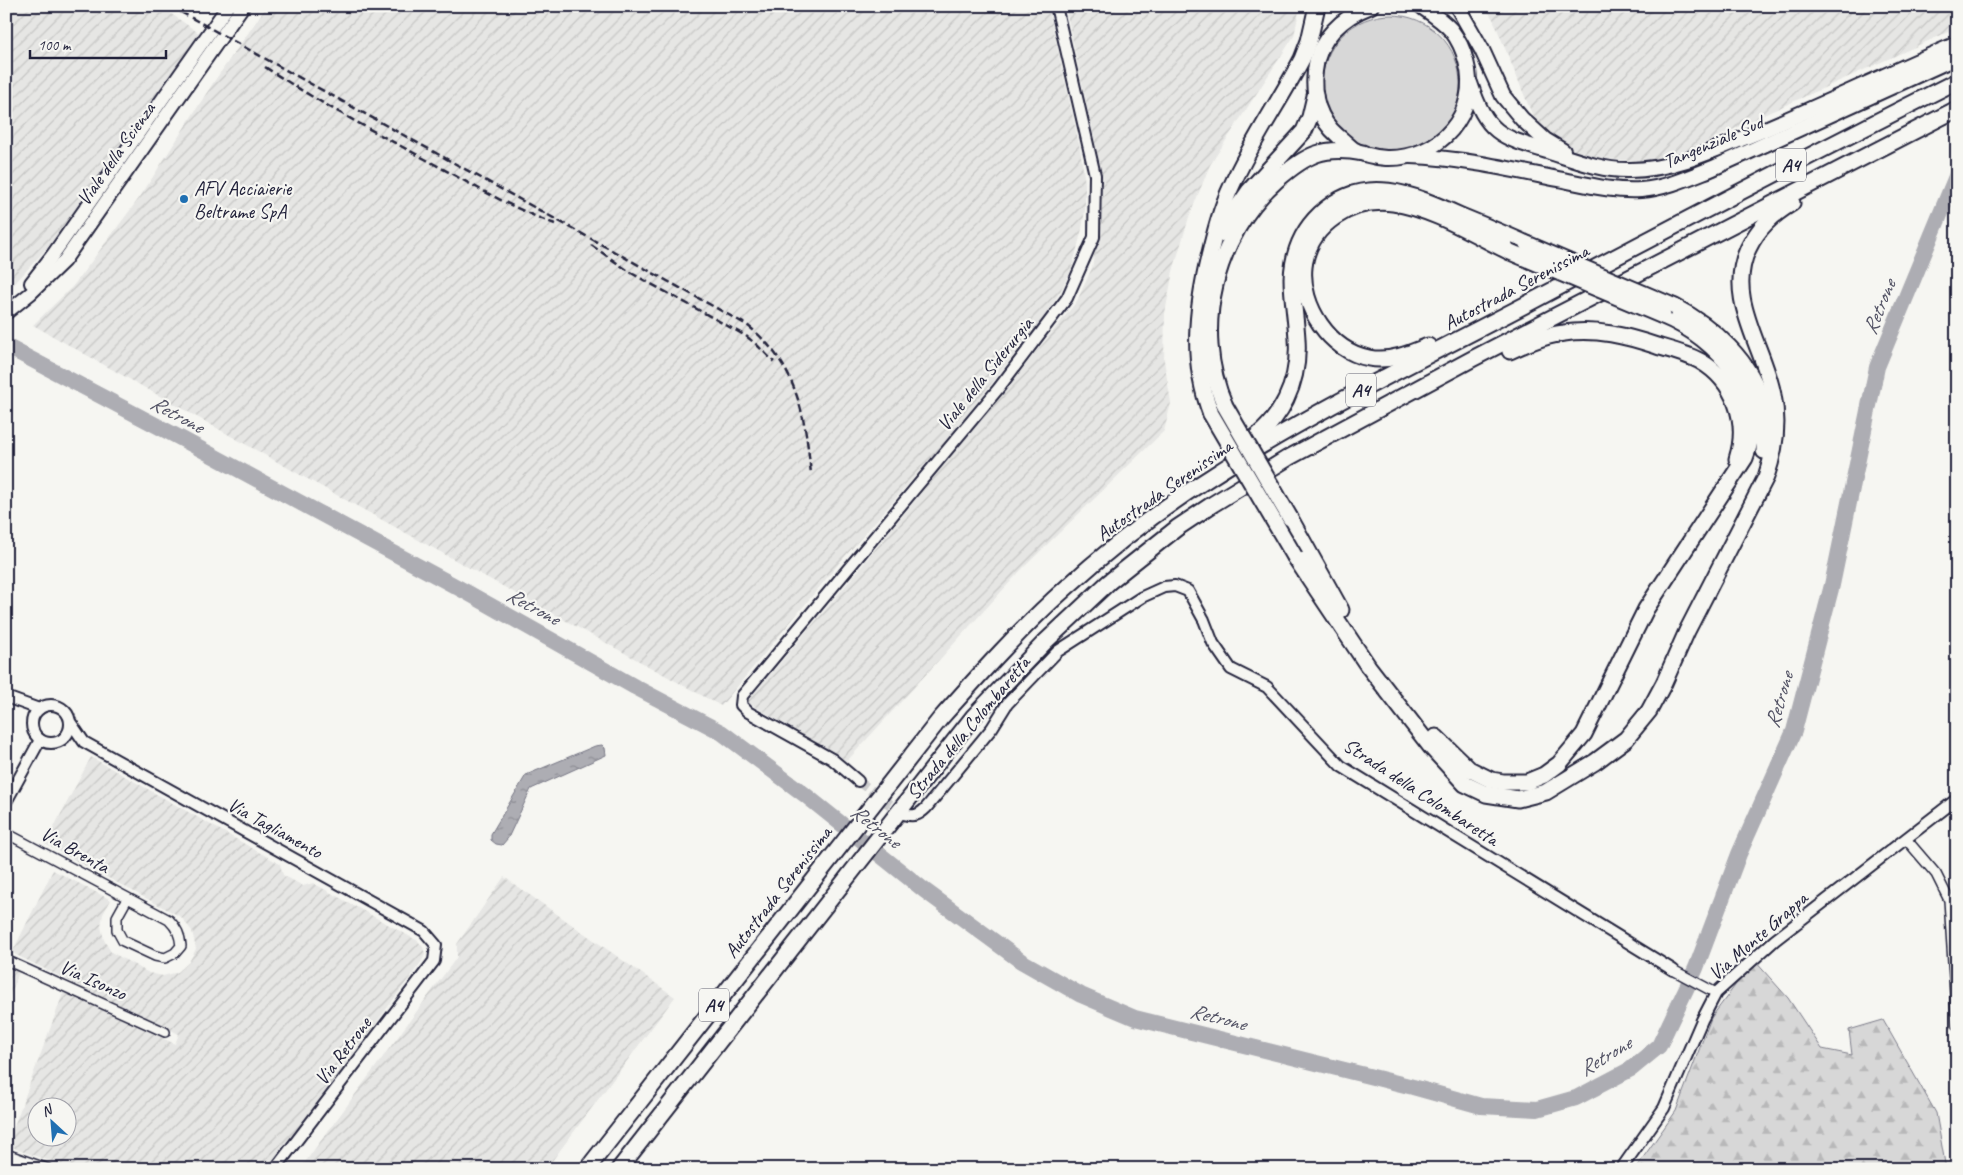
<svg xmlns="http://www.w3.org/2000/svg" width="1963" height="1175" font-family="Caveat,sans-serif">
	<defs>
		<pattern id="industrial-furrows" width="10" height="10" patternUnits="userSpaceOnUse" patternTransform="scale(1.25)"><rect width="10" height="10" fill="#e6e6e4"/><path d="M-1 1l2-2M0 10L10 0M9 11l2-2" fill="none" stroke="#c5c5c4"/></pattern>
		<pattern id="forest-firs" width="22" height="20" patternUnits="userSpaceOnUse" patternTransform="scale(1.25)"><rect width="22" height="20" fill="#d7d7d7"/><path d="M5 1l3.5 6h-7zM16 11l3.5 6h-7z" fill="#b8b8b9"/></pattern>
		<pattern id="water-ripples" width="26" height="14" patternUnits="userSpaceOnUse" patternTransform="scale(1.25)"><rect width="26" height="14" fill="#adadb3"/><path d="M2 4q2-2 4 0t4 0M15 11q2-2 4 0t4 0" fill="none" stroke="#8c8c93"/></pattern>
	</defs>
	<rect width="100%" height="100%" fill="#f6f6f2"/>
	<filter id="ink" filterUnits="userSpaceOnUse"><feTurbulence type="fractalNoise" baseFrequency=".02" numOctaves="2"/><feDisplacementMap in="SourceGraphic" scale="10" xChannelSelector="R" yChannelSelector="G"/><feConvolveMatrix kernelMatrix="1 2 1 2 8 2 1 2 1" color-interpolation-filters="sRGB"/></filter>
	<g filter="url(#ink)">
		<g fill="url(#industrial-furrows)" fill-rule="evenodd">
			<path d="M6 6H160L203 36 84 197 57 237 6 293Z"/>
			<path d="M267 6H1048L1080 148 1085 183V210L1082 229 1072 268 1060 292 1046 314 951 435 841 561 721 706 304 477 33 325 73 286 140 197 213 83Z"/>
			<path d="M1065 6H1300L1294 36 1210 165 1189 217 1173 271 1165 313 1164 360 1171 403 1164 431 1021 570 847 761 747 702 847 584 1049 336 1077 301 1092 268 1101 215 1102 174Z"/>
			<path d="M1484 6H1957V28L1768 113 1703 144 1674 155 1646 160H1621L1599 158 1574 152 1558 145 1546 133 1532 114 1493 19Z"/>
			<path d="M91 757 280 864 283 875 303 886 313 883 418 941 423 947 425 954 422 961 268 1169H73L18 1150 13 1147 11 1143 10 1137 64 991 175 1044 179 1034 12 953 53 870 111 900 103 914 101 926 104 940 111 952 149 973 163 976 178 972 189 962 196 949 192 931 181 917 45 844ZM38 1108H68V1138H38Z"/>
			<path d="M504 877 675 997 546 1169H300L457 957V944Z"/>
			<path d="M6 963 20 969 6 1007Z"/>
		</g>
		<circle fill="#d7d7d7" stroke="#7c7c89" cx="1391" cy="84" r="69"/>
		<path fill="url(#forest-firs)" stroke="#7c7c89" d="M1754 960 1788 998 1822 1049 1852 1055 1849 1030 1883 1020 1936 1113 1946 1169H1635L1676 1111 1711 1018Z"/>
		<path fill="url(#water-ripples)" stroke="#757583" d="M602 745 605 748 606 755 531 789 508 838 502 845 496 844 491 840V834L526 775 595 746Z"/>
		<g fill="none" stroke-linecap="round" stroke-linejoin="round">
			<path stroke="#adadb3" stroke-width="16" d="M6 346 182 439 468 593 635 687 721 732 804 794 924 890 1021 961 1081 995 1135 1018 1413 1087 1481 1106 1537 1109 1576 1098 1631 1069 1659 1046 1696 968 1739 854 1794 731 1832 585 1877 367 1957 174"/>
			<path stroke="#cccccd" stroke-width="10" stroke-dasharray="10 5" stroke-linecap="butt" d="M858 781 903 814"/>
			<defs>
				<g id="minor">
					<path d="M6 833 169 920C177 928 180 935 181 946L175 953 165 958 155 956 123 941 117 930V917L127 899"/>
					<path d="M1906 839 1936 874 1949 900 1957 1025"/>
					<path d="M6 960 165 1032"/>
					<path d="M1673 970 1716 993"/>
					<path d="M6 1154 48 1169"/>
				</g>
				<g id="tertiary">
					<path d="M6 697 39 709"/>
					<circle cx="51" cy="724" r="19"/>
					<path d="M71 723 84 742 424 931 436 945 434 961 275 1169"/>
					<path d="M858 781 832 759 748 712 741 705 742 696 998 389 1067 298 1094 237 1095 175 1056 6"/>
					<path d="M6 802 40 740"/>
					<path d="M903 814C914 817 919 815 926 808L992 728 1007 704 1058 651 1142 597 1164 587 1175 586 1188 591 1204 620 1213 643 1231 669 1267 687 1341 766 1673 970"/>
					<path d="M1621 1169 1664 1108 1702 1020 1716 993 1775 940 1957 799"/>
				</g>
				<g id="primary">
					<path d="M31 283 52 256 228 6"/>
					<path d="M6 313 31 293 64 261 243 6"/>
				</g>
				<g id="trunk">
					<path d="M1371 6C1342 17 1318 39 1315 71 1312 96 1319 120 1338 136 1343 140 1348 145 1353 149 1363 155 1374 157 1386 158 1439 160 1481 113 1466 61 1463 49 1458 39 1451 30 1443 21 1431 13 1421 6"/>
					<path d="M1457 6 1482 50 1503 96 1522 119 1545 140 1563 151"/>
					<path d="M1470 83C1487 134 1500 137 1550 152 1575 160 1603 171 1630 170 1670 170 1710 152 1746 137 1817 108 1886 74 1957 44"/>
					<path d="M1411 156C1461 158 1509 169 1558 179 1584 184 1613 192 1641 190 1666 188 1690 177 1713 168L1957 57"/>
				</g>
				<g id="motorway">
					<path d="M1221 234 1225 225 1249 191 1304 131 1310 117 1315 96"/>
					<path d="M1675 307C1712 326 1753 362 1762 405 1765 419 1765 436 1764 451"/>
					<path d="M1428 346C1409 354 1389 362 1369 358 1330 351 1300 306 1304 267 1309 224 1352 198 1393 203 1431 208 1473 234 1508 251"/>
					<path d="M1510 351C1527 343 1545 335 1564 333 1596 328 1627 336 1657 346 1671 350 1687 354 1700 361 1735 381 1749 422 1737 459"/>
					<path d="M1225 406C1191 329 1215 235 1277 180 1306 155 1323 145 1363 153"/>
					<path d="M1211 414C1191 362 1196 311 1209 257 1215 232 1221 208 1232 185 1251 142 1280 101 1302 59L1309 41 1317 6"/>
					<path d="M1245 445C1282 421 1300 382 1297 339 1296 319 1292 298 1292 278 1293 254 1302 231 1320 214 1364 172 1414 195 1461 216 1483 225 1505 234 1527 244"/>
					<path d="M1290 518 1341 610"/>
					<path d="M1295 557 1368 666 1430 746 1465 784 1486 794 1518 799 1546 792 1595 762 1626 739 1649 711 1664 683 1687 631 1766 477C1775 451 1779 422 1773 395 1764 346 1725 299 1748 249 1758 228 1772 215 1792 203"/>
					<path d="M1436 737 1469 769 1491 780 1503 782H1527L1544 775 1559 764 1584 734 1646 609 1745 458C1770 396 1717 338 1663 316"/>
					<path d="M587 1169 940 719C980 674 1021 628 1066 588 1111 547 1160 509 1211 477 1311 412 1420 360 1525 305 1668 229 1812 154 1957 81"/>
					<path d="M619 1169 973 717 1045 642 1109 582 1177 528 1213 504 1288 458 1472 359 1957 109"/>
				</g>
			</defs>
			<use href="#minor" stroke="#22223b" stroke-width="12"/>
			<use href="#tertiary" stroke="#22223b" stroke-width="14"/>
			<use href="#primary" stroke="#22223b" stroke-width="16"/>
			<use href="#trunk" stroke="#22223b" stroke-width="18"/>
			<use href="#motorway" stroke="#22223b" stroke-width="19"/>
			<use href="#minor" stroke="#f6f6f2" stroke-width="9"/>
			<use href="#tertiary" stroke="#f6f6f2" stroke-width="10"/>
			<use href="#primary" stroke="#f6f6f2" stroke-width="12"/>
			<use href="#trunk" stroke="#f6f6f2" stroke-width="14"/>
			<use href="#motorway" stroke="#f6f6f2" stroke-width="15"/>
			<g stroke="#22223b" stroke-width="2.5" stroke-dasharray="8 4" stroke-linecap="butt">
				<path d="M170 6 747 325C797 364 805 415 811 474"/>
				<path d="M265 67C316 101 371 130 425 159 467 182 509 207 555 224"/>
				<path d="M591 245 633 274 746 336 757 345 774 362"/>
			</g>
			<defs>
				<g id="motorway-bridge">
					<path d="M1527 244 1675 307"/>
					<path d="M1508 251 1663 316"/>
					<path d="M1225 406 1290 518"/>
					<path d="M1211 414 1295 557"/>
				</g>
			</defs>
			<use href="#motorway-bridge" stroke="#22223b" stroke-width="19" stroke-linecap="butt"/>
			<use href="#motorway-bridge" stroke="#f6f6f2" stroke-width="15"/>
		</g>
	</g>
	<circle fill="#1f6fb2" stroke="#f6f6f2" stroke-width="2" cx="184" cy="199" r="5"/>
	<g text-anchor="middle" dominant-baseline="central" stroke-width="4.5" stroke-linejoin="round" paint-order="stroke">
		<g fill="#f6f6f2" stroke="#626272" stroke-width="1">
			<rect x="1776" y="148.5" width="30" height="33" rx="4"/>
			<rect x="1346" y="373.5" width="30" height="33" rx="4"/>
			<rect x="699" y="988.5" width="30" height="33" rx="4"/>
		</g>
		<g font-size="19" font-weight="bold" fill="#22223b">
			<text x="1791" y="165">A4</text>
			<text x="1361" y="390">A4</text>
			<text x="714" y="1005">A4</text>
		</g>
		<g font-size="20" fill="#22223b" stroke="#f6f6f2">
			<text transform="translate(1713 142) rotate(-23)">Tangenziale Sud</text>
			<text transform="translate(116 154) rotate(-55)">Viale della Scienza</text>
			<text transform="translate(1516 287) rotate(-28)">Autostrada Serenissima</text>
			<text transform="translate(985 374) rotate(-51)">Viale della Siderurgia</text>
			<text transform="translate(1164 490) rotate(-35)">Autostrada Serenissima</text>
			<text transform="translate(968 728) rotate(-50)">Strada della Colombaretta</text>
			<text transform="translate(1421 792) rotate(33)">Strada della Colombaretta</text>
			<text transform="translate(275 828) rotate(29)">Via Tagliamento</text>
			<text transform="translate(75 850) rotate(29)">Via Brenta</text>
			<text transform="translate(778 892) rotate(-52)">Autostrada Serenissima</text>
			<text transform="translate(1758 936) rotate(-41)">Via Monte Grappa</text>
			<text transform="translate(93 980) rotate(24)">Via Isonzo</text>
			<text transform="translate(343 1051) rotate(-53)">Via Retrone</text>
		</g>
		<g font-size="20" fill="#22223b" stroke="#f6f6f2" text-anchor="start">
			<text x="194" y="188">AFV Acciaierie<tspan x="194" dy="23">Beltrame SpA</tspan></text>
		</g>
		<g font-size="21" font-style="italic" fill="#535365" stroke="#f6f6f2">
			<text transform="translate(1879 307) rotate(-68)">Retrone</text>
			<text transform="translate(177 414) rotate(28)">Retrone</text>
			<text transform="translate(533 606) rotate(28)">Retrone</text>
			<text transform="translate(1779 700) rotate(-74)">Retrone</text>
			<text transform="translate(876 826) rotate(38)">Retrone</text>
			<text transform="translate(1218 1017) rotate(14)">Retrone</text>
			<text transform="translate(1605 1056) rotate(-31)">Retrone</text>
		</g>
	</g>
	<rect width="1963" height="1175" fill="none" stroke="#f6f6f2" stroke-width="25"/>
	<rect x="12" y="12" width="1938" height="1150" fill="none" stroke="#22223b" stroke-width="2" filter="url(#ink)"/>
	<g transform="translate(52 1122) rotate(334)"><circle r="24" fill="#f6f6f2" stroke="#a1a1a9"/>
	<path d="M0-4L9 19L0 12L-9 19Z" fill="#1f6fb2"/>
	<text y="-8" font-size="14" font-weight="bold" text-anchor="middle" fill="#22223b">N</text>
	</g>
	<path d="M30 50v8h136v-8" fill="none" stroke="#22223b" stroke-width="2.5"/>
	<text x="38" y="50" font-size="15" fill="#22223b" stroke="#f6f6f2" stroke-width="4" paint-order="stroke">100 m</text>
</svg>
